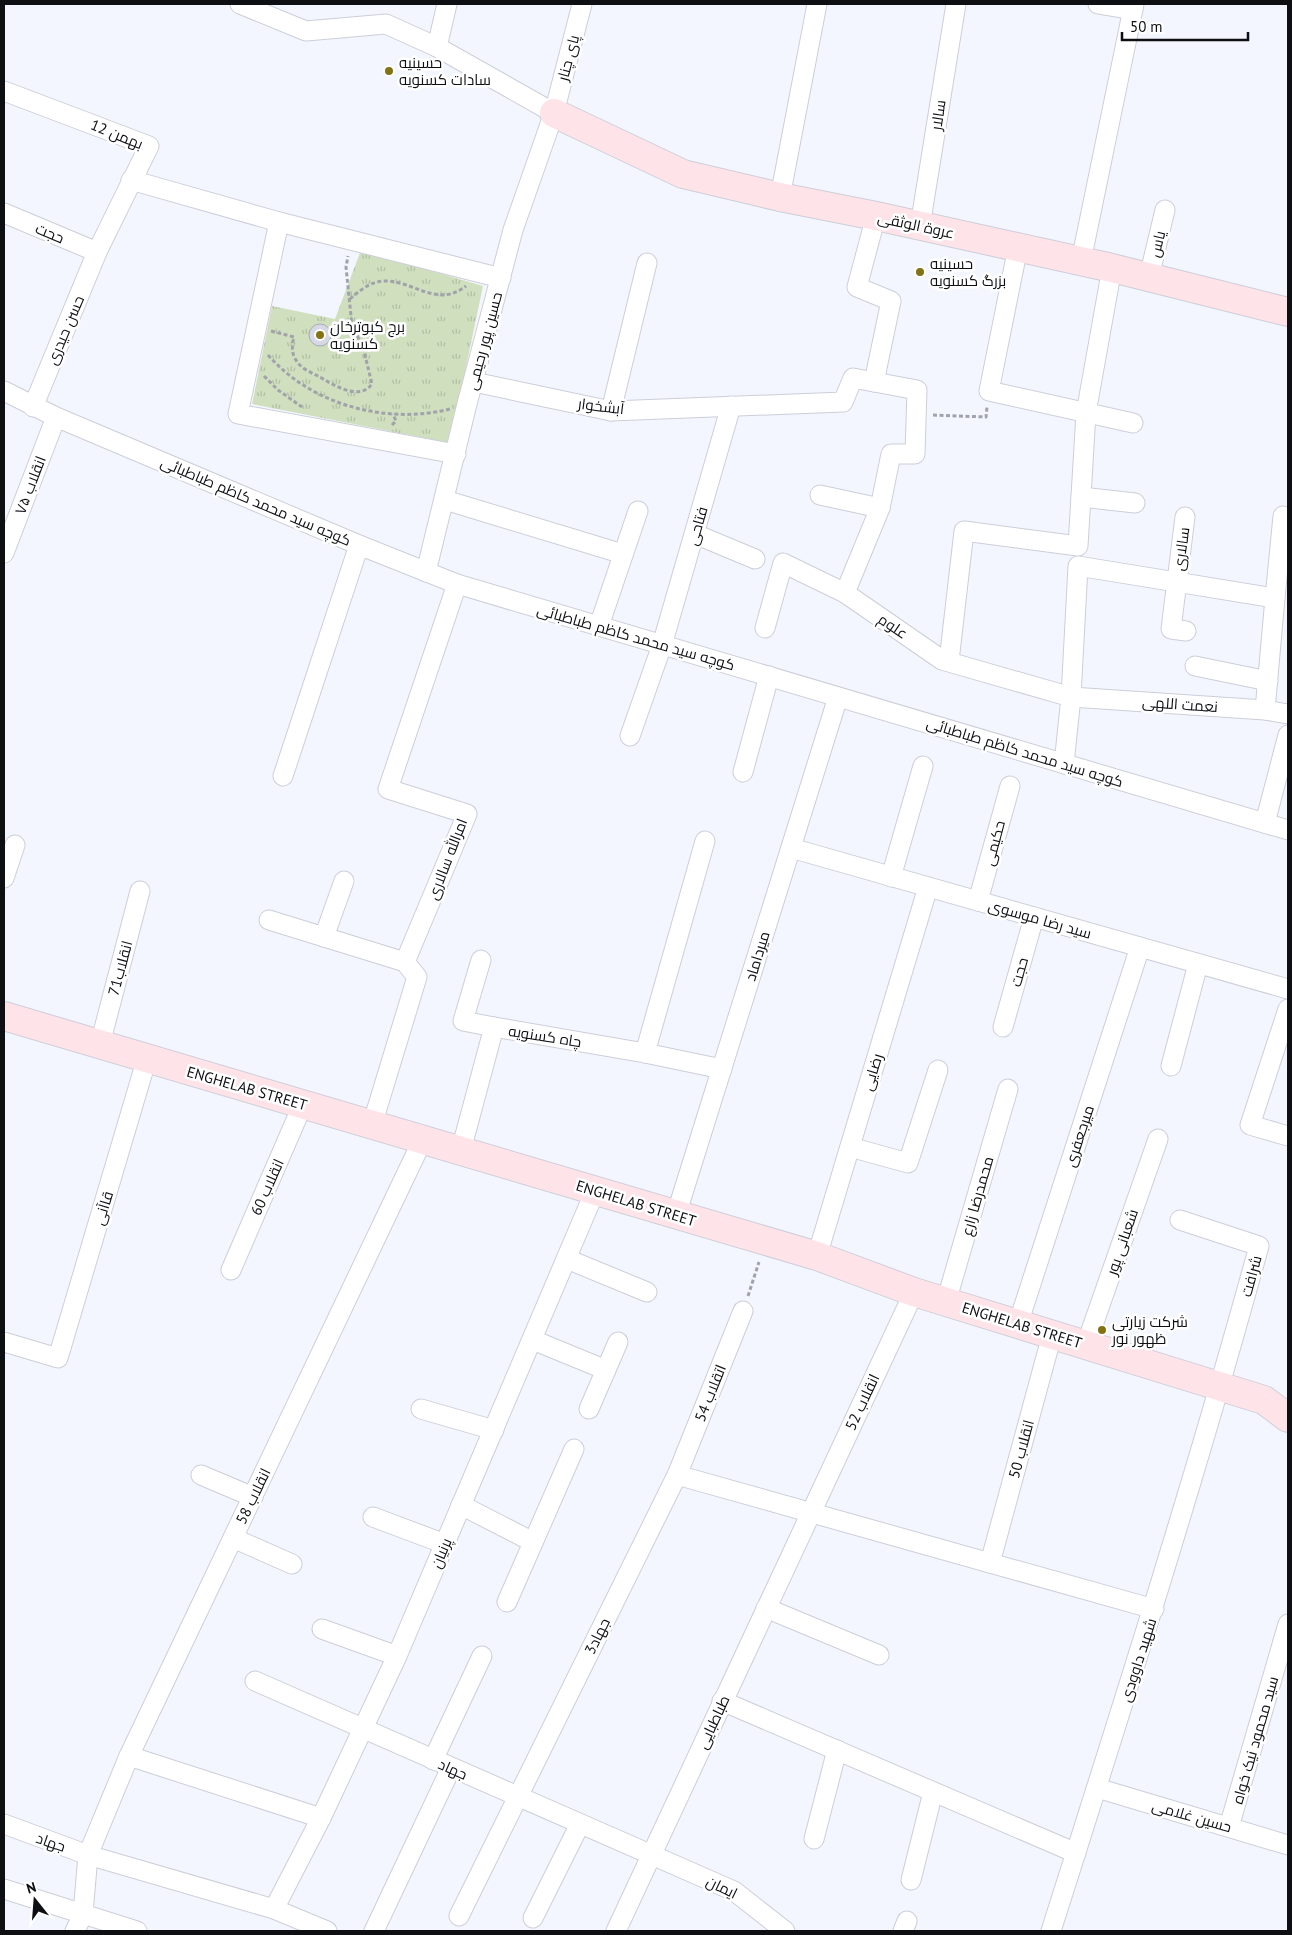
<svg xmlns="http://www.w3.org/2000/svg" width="1292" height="1935" font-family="'PT Sans',Cairo,sans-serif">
	<defs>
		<pattern id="park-tufts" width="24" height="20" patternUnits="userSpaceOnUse" patternTransform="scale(1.25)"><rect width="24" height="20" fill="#d0e0bf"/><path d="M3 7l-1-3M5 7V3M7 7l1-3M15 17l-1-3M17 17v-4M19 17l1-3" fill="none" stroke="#b1bfa3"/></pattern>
	</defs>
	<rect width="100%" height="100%" fill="#f4f6ff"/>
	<path fill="url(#park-tufts)" d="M361 250 483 286 450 443 252 404 272 306 335 319Z"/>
	<circle fill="#d6d8e3" stroke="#aaacb6" cx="320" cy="335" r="11"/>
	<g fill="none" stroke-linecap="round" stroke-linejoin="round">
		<defs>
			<g id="street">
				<path d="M240 4 306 31 386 24 437 47 554 113"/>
				<path d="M1098 4 1133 10"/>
				<path d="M437 47 447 4"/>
				<path d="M4 91 149 146 97 252 33 407"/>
				<path d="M131 180 279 222"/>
				<path d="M780 197 817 4"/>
				<path d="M4 213 97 252"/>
				<path d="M920 226 956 4"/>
				<path d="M1018 247 989 391 1133 423"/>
				<path d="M1081 261 1134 4"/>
				<path d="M1149 277 1165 210"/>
				<path d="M474 382 611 411 843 402 853 378 917 390 915 454H891L880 508 845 593"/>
				<path d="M874 382 891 301 857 287 876 216"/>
				<path d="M4 391 56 417 359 545 457 584 1288 830"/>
				<path d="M611 411 647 263"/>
				<path d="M456 454 238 414 279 222 501 278"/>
				<path d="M820 495 880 508"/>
				<path d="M1081 497 1135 503"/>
				<path d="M445 500 623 554"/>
				<path d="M1185 517 1171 629 1186 631"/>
				<path d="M695 534 755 559"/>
				<path d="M4 553 56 417"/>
				<path d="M426 572 467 404 513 230 554 113 582 4"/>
				<path d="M1275 598 1283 516"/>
				<path d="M599 626 638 511"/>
				<path d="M765 628 783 563 845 593 942 660 1071 697 1265 710 1288 714"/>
				<path d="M949 661 964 531 1078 546 1086 413 1112 268"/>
				<path d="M1195 666 1268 681"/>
				<path d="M630 736 662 645 731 406"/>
				<path d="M1064 764 1071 697 1078 566 1275 598 1265 710"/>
				<path d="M743 772 769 676"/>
				<path d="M283 776 359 545"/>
				<path d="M1265 823 1288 735"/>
				<path d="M791 848 1288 989"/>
				<path d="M891 877 923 766"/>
				<path d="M4 878 15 845"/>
				<path d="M978 901 1010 786"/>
				<path d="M269 920 405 962"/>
				<path d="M324 937 344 881"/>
				<path d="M481 960 463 1021 494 1027"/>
				<path d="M1288 1009 1250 1125 1288 1136"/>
				<path d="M1003 1027 1034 917"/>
				<path d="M100 1044 140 891"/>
				<path d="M645 1053 705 841"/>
				<path d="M1171 1066 1198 964"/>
				<path d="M372 1125 417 977 405 962 467 814 388 789 457 584"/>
				<path d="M850 1147 908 1163 938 1070"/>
				<path d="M461 1150 494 1027 645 1053 722 1069"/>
				<path d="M676 1215 838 697"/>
				<path d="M817 1256 928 887"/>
				<path d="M567 1259 647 1292"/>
				<path d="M231 1270 303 1104"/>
				<path d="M946 1302 1008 1089"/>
				<path d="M1018 1324 1140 947"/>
				<path d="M533 1340 606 1370"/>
				<path d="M4 1342 58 1358 147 1058"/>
				<path d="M1086 1345 1158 1139"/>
				<path d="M421 1409 494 1430"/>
				<path d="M589 1409 618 1342"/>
				<path d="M201 1475 253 1497"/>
				<path d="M677 1475 1154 1609"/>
				<path d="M461 1505 533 1542"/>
				<path d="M373 1517 445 1544"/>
				<path d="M233 1538 292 1564"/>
				<path d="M990 1563 1052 1335"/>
				<path d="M507 1602 574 1449"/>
				<path d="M766 1608 879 1655"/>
				<path d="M322 1629 397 1656"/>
				<path d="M255 1681 734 1891 785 1931"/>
				<path d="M722 1701 1076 1853"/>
				<path d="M129 1756 321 1818"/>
				<path d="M433 1760 482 1656"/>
				<path d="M1097 1788 1288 1845"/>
				<path d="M4 1824 88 1855 274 1909 327 1931"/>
				<path d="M1229 1827 1288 1624"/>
				<path d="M814 1839 837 1750"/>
				<path d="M911 1880 933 1792"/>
				<path d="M4 1889 137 1931"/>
				<path d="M274 1909 321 1818 397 1656 595 1191"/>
				<path d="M459 1916 677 1475 743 1311"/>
				<path d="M533 1918 580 1824"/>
				<path d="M75 1931 83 1914 88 1855 129 1756 423 1139"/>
				<path d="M374 1931 451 1768"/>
				<path d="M616 1931 914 1292"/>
				<path d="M903 1931 907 1921"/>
				<path d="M1051 1931C1123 1704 1196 1476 1259 1246L1180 1220"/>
			</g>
			<g id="secondary">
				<path d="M554 113 683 174 780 197 876 216 1112 268 1288 312"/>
				<path d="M4 1016 817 1256 914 1292 1264 1400 1288 1418"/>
			</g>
		</defs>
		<use href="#street" stroke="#ccced9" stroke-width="21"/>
		<use href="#secondary" stroke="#ccced9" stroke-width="30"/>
		<g stroke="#a1a2aa" stroke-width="3" stroke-dasharray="4 2.5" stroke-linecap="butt">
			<path d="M350 299C359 291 371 281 384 281 413 280 437 309 466 286"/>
			<path d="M271 331 294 337C292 344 291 353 296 360 300 368 310 372 318 376 332 384 359 402 372 384L363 347 352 326 346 267 348 256"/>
			<path d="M268 355C312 405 386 425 450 409"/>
			<path d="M264 376 278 390 302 407"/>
			<path d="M933 415 986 417 987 407"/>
			<path d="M392 425 396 421 393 414"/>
			<path d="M748 1296 759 1262"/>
		</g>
		<use href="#street" stroke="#fff" stroke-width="19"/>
		<use href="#secondary" stroke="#fee3e8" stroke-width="28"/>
	</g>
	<g fill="#837213" stroke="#fff" stroke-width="2">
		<circle cx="389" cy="71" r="5"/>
		<circle cx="920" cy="272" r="5"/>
		<circle cx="320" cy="335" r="5"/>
		<circle cx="1102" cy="1330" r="5"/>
	</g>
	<g text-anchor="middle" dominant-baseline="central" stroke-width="5" stroke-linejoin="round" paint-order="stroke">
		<g font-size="15" fill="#0e0f13" stroke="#fff">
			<text transform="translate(568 58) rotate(-75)">پای چنار</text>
			<text transform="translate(938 115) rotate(-81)">سالار</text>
			<text transform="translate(117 134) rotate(22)">12 بهمن</text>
			<text transform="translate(916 225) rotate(12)">عروة الوثقی</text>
			<text transform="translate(50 233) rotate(23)">حجت</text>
			<text transform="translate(1157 244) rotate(-76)">یاس</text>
			<text transform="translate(65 330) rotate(-67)">حسن حیدری</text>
			<text transform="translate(484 341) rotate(-75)">حسین پور رحیمی</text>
			<text transform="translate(601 406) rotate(7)">آبشخوار</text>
			<text transform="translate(30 485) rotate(-69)">انقلاب ۷۵</text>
			<text transform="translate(256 501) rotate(23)">کوچه سید محمد کاظم طباطبائی</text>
			<text transform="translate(697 526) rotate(-74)">فتاحی</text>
			<text transform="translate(1181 549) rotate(-82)">سالاری</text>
			<text transform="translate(893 626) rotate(34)">علوم</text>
			<text transform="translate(636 637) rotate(16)">کوچه سید محمد کاظم طباطبائی</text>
			<text transform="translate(1180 704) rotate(4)">نعمت اللهی</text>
			<text transform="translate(1025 752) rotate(17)">کوچه سید محمد کاظم طباطبائی</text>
			<text transform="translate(994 843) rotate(-75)">حکیمی</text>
			<text transform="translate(447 859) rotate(-69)">امرالله سالاری</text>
			<text transform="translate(1040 919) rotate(16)">سید رضا موسوی</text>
			<text transform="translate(757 956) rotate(-73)">میرداماد</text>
			<text transform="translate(120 968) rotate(-75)">انقلاب71</text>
			<text transform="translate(1019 972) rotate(-74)">حجت</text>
			<text transform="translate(545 1036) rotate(9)">چاه کسنویه</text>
			<text transform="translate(872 1072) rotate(-73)">رضایی</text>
			<text transform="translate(247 1088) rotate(16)">ENGHELAB STREET</text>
			<text transform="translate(1079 1136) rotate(-72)">میرجعفری</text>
			<text transform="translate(267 1187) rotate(-66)">انقلاب 60</text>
			<text transform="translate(977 1196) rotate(-74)">محمدرضا زارع</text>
			<text transform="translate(636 1203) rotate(17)">ENGHELAB STREET</text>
			<text transform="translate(103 1208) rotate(-73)">قاآنی</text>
			<text transform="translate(1122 1242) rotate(-71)">شعبانی پور</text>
			<text transform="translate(1251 1276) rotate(-75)">شرافت</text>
			<text transform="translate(1022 1325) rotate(17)">ENGHELAB STREET</text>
			<text transform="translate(710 1393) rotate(-68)">اتقلاب 54</text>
			<text transform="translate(862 1402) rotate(-65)">انقلاب 52</text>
			<text transform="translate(1021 1449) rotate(-75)">انقلاب 50</text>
			<text transform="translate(253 1496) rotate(-64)">انقلاب 58</text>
			<text transform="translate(441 1553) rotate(-67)">پرنیان</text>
			<text transform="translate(597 1636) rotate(-64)">جهاد3</text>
			<text transform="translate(1138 1660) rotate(-72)">شهید داوودی</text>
			<text transform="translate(713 1722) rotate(-65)">طباطبایی</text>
			<text transform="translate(1255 1740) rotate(-74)">سید محمود نیک خواه</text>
			<text transform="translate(453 1769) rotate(24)">جهاد</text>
			<text transform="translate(1192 1816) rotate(16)">حسین غلامی</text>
			<text transform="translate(51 1842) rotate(19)">جهاد</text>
			<text transform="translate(722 1887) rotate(26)">ایمان</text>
		</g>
		<g font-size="15" fill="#0e0f13" stroke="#fff" text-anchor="start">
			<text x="399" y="62">حسینیه<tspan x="399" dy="17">سادات کسنویه</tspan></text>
			<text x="930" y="263">حسینیه<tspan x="930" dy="17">بزرگ کسنویه</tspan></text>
			<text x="330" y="326">برج کبوترخان<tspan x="330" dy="17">کسنویه</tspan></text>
			<text x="1112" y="1321">شرکت زیارتی<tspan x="1112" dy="17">ظهور نور</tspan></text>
		</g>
	</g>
	<rect width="1292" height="1935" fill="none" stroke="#0e0f13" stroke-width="10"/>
	<g transform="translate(35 1900) rotate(343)" stroke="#ffffff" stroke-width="4" paint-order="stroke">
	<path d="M0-4L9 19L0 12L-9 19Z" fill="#0e0f13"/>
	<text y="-8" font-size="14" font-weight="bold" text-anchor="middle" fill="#0e0f13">N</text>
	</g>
	<path d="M1122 32v8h126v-8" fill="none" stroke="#0e0f13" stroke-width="2.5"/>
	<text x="1130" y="32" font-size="15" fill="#0e0f13" stroke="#ffffff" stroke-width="4" paint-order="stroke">50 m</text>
</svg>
